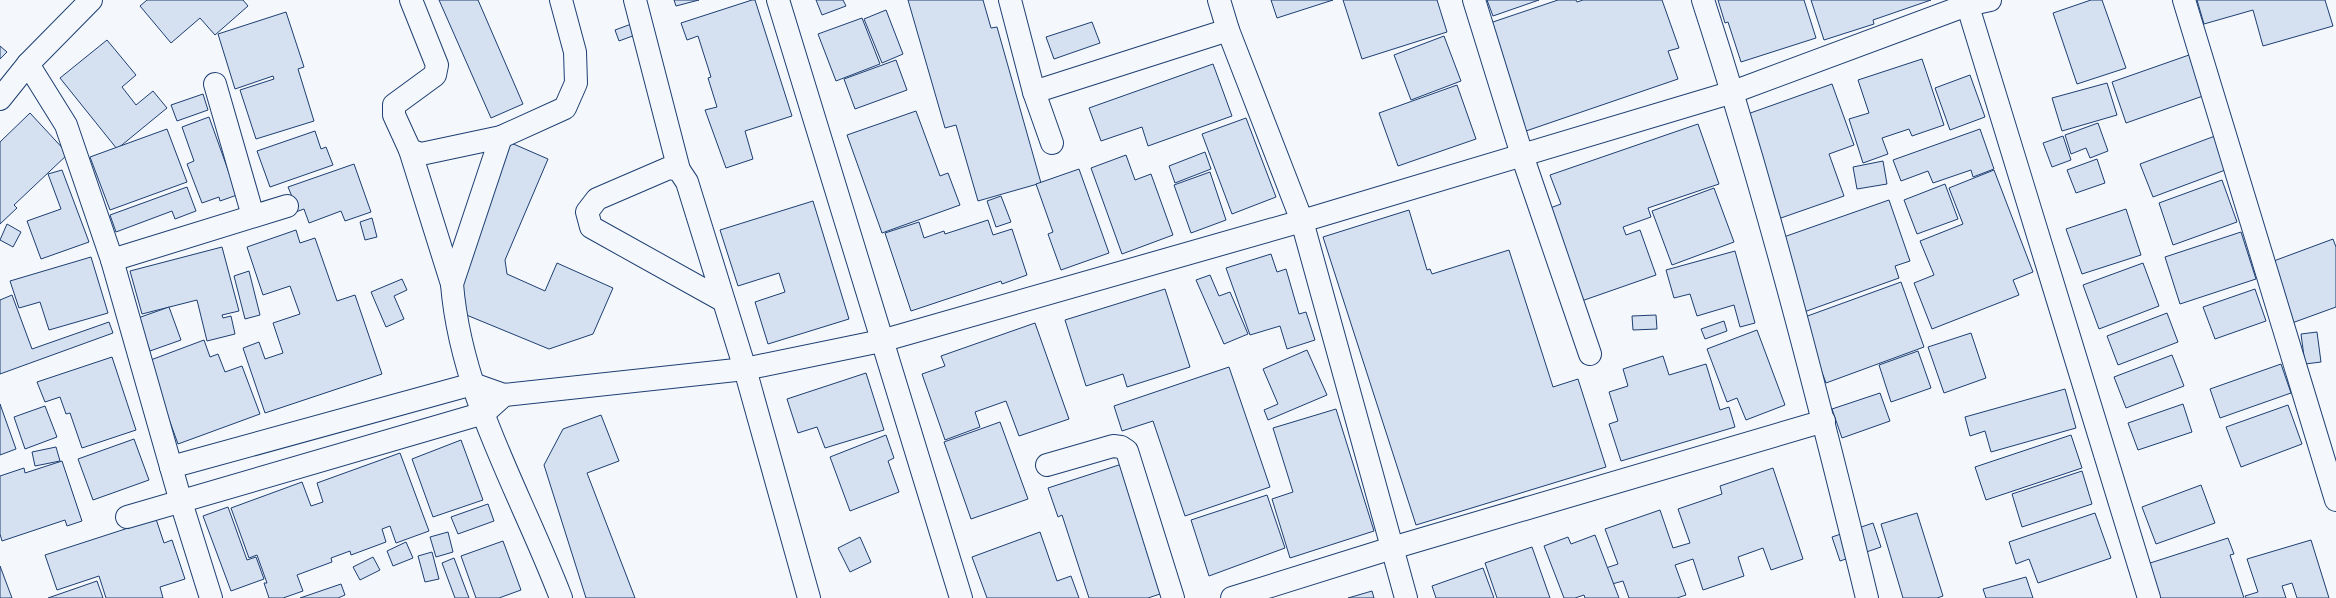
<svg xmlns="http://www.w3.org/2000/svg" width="2336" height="598" font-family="Jost,sans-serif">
	<rect width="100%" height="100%" fill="#f4f7fb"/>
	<g fill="#d5e0f0" stroke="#1d3f73">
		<path d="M147 0H243L248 6 215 35 200 18 171 43 140 6Z"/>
		<path d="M439 0H478L523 104 491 118Z"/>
		<path d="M674 0H699L676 6Z"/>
		<path d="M752 0H755L792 116 745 131 753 159 726 168 705 110 717 107 708 78 711 77 698 36 687 40 681 23Z"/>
		<path d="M816 0H843L846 6 822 15Z"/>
		<path d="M908 0H983L991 28 997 27 1041 183 978 201 956 125 945 128Z"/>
		<path d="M1271 0H1333L1277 18Z"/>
		<path d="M1343 0H1437L1447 32 1362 59Z"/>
		<path d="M1487 0H1539L1493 16Z"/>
		<path d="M1558 0H1576L1577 2 1583 0H1662L1679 48 1668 51 1678 79 1523 132 1487 24Z"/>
		<path d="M1718 0H1804L1816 38 1741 62 1728 22 1725 23Z"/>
		<path d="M1811 0H1931L1873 20 1874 24 1824 40Z"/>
		<path d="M2091 0H2102L2126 68 2077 84 2053 13Z"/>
		<path d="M2197 0H2325L2333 26 2263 46 2253 10 2204 24Z"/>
		<path d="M886 10 903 54 882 63 864 19Z"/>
		<path d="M286 12 304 67 298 69 314 121 256 139 240 90 274 79 273 76 235 89 218 34Z"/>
		<path d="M862 18 880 64 836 81 818 34Z"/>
		<path d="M1092 22 1100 43 1054 59 1046 37Z"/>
		<path d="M634 23 638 34 619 41 615 30Z"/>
		<path d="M1444 36 1461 81 1411 100 1394 55Z"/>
		<path d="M107 40 136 75 122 87 136 105 153 91 167 108 117 149 60 78Z"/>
		<path d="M0 46 7 52 0 59Z"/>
		<path d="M2189 55 2203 96 2126 123 2112 82Z"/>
		<path d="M1922 59 1944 125 1912 136 1909 129 1882 138 1888 154 1863 163 1849 119 1869 113 1858 80Z"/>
		<path d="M896 60 907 90 855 109 844 79Z"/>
		<path d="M1213 64 1232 116 1148 146 1142 127 1101 141 1089 108Z"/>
		<path d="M1970 75 1985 117 1950 130 1935 88Z"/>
		<path d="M2107 83 2117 115 2062 131 2052 98Z"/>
		<path d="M1832 84 1854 145 1829 154 1844 196 1778 219 1742 116Z"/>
		<path d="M1457 85 1476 139 1398 166 1379 113Z"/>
		<path d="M203 94 208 110 177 121 171 105Z"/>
		<path d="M916 111 940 176 948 173 960 205 882 233 847 135Z"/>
		<path d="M30 113 68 154 14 205 17 208 0 224V142Z"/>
		<path d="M209 117 237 195 220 201 219 197 202 203 187 164 194 161 182 127Z"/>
		<path d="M1246 118 1276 197 1232 214 1202 134Z"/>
		<path d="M2098 123 2108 151 2090 158 2086 148 2071 154 2065 135Z"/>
		<path d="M1698 124 1719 184 1648 208 1651 217 1623 227 1626 235 1640 230 1656 275 1573 304 1550 208 1561 204 1550 175Z"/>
		<path d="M167 129 187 182 110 210 90 157Z"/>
		<path d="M1980 129 1994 169 1973 177 1971 170 1933 183 1928 171 1901 181 1893 160Z"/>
		<path d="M315 131 321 149 326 147 333 165 270 187 257 151Z"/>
		<path d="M2063 136 2071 160 2052 167 2043 143Z"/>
		<path d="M2215 136 2228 169 2153 197 2140 164Z"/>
		<path d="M502 139 548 159 505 260 507 274 545 291 557 263 613 288 593 334 549 349 464 314 446 272Z"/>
		<path d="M1205 152 1211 169 1175 183 1169 166Z"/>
		<path d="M1126 155 1135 180 1151 174 1173 235 1122 254 1091 168Z"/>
		<path d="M2097 159 2105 183 2076 193 2067 170Z"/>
		<path d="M1883 161 1887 184 1857 189 1853 167Z"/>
		<path d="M354 164 371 212 345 221 341 211 309 223 304 209 271 221 293 199 288 187Z"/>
		<path d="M1079 169 1109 253 1061 270 1048 234 1053 232 1036 184Z"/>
		<path d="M62 170 89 242 41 259 27 221 61 209 48 174Z"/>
		<path d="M1994 170 2033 272 2013 280 2019 295 1932 329 1914 283 1934 275 1920 241 1963 224 1949 188Z"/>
		<path d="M1210 172 1226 220 1191 233 1174 185Z"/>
		<path d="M2222 180 2237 222 2173 245 2159 203Z"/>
		<path d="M1945 184 1958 219 1917 234 1904 200Z"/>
		<path d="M187 187 196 211 175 219 172 211 116 232 110 215Z"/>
		<path d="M1714 188 1734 242 1672 265 1652 211Z"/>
		<path d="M1001 196 1011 222 996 227 987 201Z"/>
		<path d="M1889 200 1910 261 1895 266 1899 278 1804 312 1778 239Z"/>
		<path d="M813 201 849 319 768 344 755 302 785 292 779 273 738 286 720 230Z"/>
		<path d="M2126 209 2141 255 2082 274 2066 229Z"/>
		<path d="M1409 210 1427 270 1430 269 1432 274 1509 250 1553 387 1578 379 1606 467 1416 525 1323 237Z"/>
		<path d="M372 218 377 237 365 240 360 222Z"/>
		<path d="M988 220 993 235 1012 229 1027 275 1002 284 1001 281 911 311 885 233 919 222 924 238 944 231 945 234Z"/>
		<path d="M7 224 21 232 13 247 0 240Z"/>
		<path d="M296 230 300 243 315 238 337 301 355 295 382 374 265 413 243 348 259 342 265 359 283 353 273 323 300 314 290 286 263 295 247 247Z"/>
		<path d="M2241 232 2256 279 2180 304 2165 257Z"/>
		<path d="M2333 239 2336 247V307L2292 323 2271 262Z"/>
		<path d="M222 247 239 311 222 315 223 318 231 316 235 334 207 341 197 300 142 314 130 271Z"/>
		<path d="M1735 251 1755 323 1740 327 1734 305 1697 316 1690 294 1674 298 1666 270Z"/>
		<path d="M1271 254 1277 272 1286 269 1299 314 1306 312 1315 340 1287 349 1280 326 1250 335 1226 268Z"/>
		<path d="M91 257 108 313 49 330 40 302 19 308 10 281Z"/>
		<path d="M2143 263 2159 306 2099 329 2083 285Z"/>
		<path d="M249 271 260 315 245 319 234 276Z"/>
		<path d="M1210 275 1219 296 1230 292 1248 334 1224 344 1196 280Z"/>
		<path d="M402 279 407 290 394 296 404 319 386 327 371 292Z"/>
		<path d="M1901 282 1924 347 1826 383 1802 318Z"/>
		<path d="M1165 289 1190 367 1127 387 1123 374 1086 386 1065 320Z"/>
		<path d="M2255 289 2266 321 2215 339 2203 307Z"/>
		<path d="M12 295 32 349 109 322 113 333 0 374V300Z"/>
		<path d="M169 307 181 340 150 351 138 318Z"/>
		<path d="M2167 313 2178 342 2118 365 2107 336Z"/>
		<path d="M1656 315 1657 329 1633 330 1632 316Z"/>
		<path d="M1724 321 1727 331 1705 339 1701 329Z"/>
		<path d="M1035 323 1069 419 1019 436 1006 401 975 412 980 427 945 440 922 374 945 366 941 356Z"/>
		<path d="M1757 330 1785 405 1746 420 1737 398 1727 402 1707 349Z"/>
		<path d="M2317 332 2321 362 2305 364 2301 334Z"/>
		<path d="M1971 333 1986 378 1944 393 1928 347Z"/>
		<path d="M204 340 210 357 218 354 225 372 242 366 260 414 178 444 148 361Z"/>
		<path d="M1307 350 1327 395 1268 420 1264 410 1278 404 1263 369Z"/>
		<path d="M1918 351 1931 388 1891 402 1879 365Z"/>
		<path d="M2172 355 2184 386 2126 408 2114 377Z"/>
		<path d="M1663 356 1669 375 1706 364 1720 410 1729 407 1735 427 1621 461 1609 424 1618 421 1609 392 1628 386 1623 369Z"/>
		<path d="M112 357 136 430 82 448 70 413 66 414 60 397 45 402 37 382Z"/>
		<path d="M2281 364 2291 393 2220 418 2210 389Z"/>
		<path d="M1229 367 1270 487 1185 516 1153 421 1122 431 1114 406Z"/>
		<path d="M866 373 884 430 825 448 817 427 798 433 787 399Z"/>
		<path d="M2065 389 2076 428 1991 452 1985 431 1970 436 1965 417Z"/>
		<path d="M1880 393 1890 421 1842 438 1832 409Z"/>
		<path d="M0 404 16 449 0 455Z"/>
		<path d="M2183 404 2192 432 2138 450 2128 423Z"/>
		<path d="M2288 405 2302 444 2241 467 2226 427Z"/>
		<path d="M45 406 57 437 25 449 14 417Z"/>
		<path d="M1336 409 1374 531 1290 558 1272 499 1293 492 1273 428Z"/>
		<path d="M601 415 619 461 587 473 635 598H586L544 465 563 429Z"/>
		<path d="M1000 422 1028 499 971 519 944 442Z"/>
		<path d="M886 435 894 458 888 461 899 492 850 511 830 457Z"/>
		<path d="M2071 435 2082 468 1986 500 1975 467Z"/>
		<path d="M134 439 149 480 93 500 78 459Z"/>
		<path d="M461 440 483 500 433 517 412 459Z"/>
		<path d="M56 447 60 461 35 466 32 452Z"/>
		<path d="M400 453 429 531 396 543 390 526 382 529 386 542 351 555 350 551 331 558 332 562 297 575 303 591 283 598H269L264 583H267L257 555 249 558 231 508 302 482 311 506 323 502 317 483Z"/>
		<path d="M62 461 82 521 67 526 65 520 2 541 0 534V476L24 468 25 473Z"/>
		<path d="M1125 463 1166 592 1148 598H1089L1062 515 1058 517 1048 488Z"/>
		<path d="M1773 468 1803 559 1771 570 1763 548 1738 557 1744 576 1703 590 1693 559 1675 565 1686 595 1677 598H1629L1623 581 1612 584 1606 568 1618 564 1605 529 1660 510 1673 548 1690 543 1678 509 1722 494 1720 486Z"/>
		<path d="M2082 471 2092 504 2022 527 2012 494Z"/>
		<path d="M2201 485 2215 523 2156 544 2142 507Z"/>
		<path d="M1267 495 1285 548 1209 576 1191 520Z"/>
		<path d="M488 504 494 521 458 534 451 517Z"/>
		<path d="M228 507 247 560 256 557 264 579 231 591 203 516Z"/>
		<path d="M1917 513 1943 596 1937 598H1903L1881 524Z"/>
		<path d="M2095 513 2111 558 2038 583 2029 559 2016 564 2009 542Z"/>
		<path d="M156 519 164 543 172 540 185 579 160 587 163 598H106L99 576 57 590 45 555Z"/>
		<path d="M1873 523 1881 547 1840 561 1832 537Z"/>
		<path d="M448 532 453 552 436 557 430 537Z"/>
		<path d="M1040 532 1057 581 1071 576 1079 598H987L972 557Z"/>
		<path d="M1595 535 1619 598H1585L1584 595 1575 598H1564L1544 546 1568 537 1571 544Z"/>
		<path d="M860 537 871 562 850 572 838 548Z"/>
		<path d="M2228 538 2234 554 2230 555 2244 598H2158L2147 564Z"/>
		<path d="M2311 540 2329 598H2297L2292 583 2282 586 2286 598H2246L2245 596 2258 592 2247 559Z"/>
		<path d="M503 541 521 590 499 598H476L461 556Z"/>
		<path d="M406 542 413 558 393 566 387 551Z"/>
		<path d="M1532 547 1550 598H1497L1485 563Z"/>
		<path d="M432 552 439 579 425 582 418 556Z"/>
		<path d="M373 557 380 570 360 580 353 567Z"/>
		<path d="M454 558 469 598H455L442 563Z"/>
		<path d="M0 566 12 598H0Z"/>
		<path d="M1483 568 1494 598H1436L1432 586Z"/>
		<path d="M2026 577 2033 598H1986L1983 589Z"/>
		<path d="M97 581 103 598H48Z"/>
		<path d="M341 584 345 595 338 598H300Z"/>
		<path d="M1372 591 1374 598H1348Z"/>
	</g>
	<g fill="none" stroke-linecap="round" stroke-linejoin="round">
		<defs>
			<g id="minor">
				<path d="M411 0 437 65 435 75 394 105V115L410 150 421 154 501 137 565 108 576 83 575 52 561 0"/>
				<path d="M635 0 679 170"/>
				<path d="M778 0 961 598"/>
				<path d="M1010 0 1034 92 1052 143"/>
				<path d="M1219 0 1228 30 1302 221 1406 598"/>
				<path d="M1474 0 1522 155 1590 354"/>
				<path d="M1703 0C1767 197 1818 397 1867 598"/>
				<path d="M1966 0 2149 598"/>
				<path d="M2184 0 2336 500"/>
				<path d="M28 64 66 125 112 260 181 502 211 598"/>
				<path d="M215 84 253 216"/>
				<path d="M1034 92 1228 30"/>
				<path d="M501 137 452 284C461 396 522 495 561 598"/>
				<path d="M410 150 452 284"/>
				<path d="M112 260 287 206"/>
				<path d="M722 300 591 227 587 212 597 199 669 168 679 170 687 182 745 369 809 598"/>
				<path d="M504 395 745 369 881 341 1302 221 1733 92 1967 5 1990 0"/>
				<path d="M1047 465 1113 446 1121 447 1127 451 1173 598"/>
				<path d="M127 517 484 413 504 395 473 384 171 467"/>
				<path d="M1232 598 1392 548 1824 421"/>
			</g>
			<path id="major" d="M0 99 28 64 91 0"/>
		</defs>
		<use href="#minor" stroke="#1d3f73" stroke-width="24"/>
		<use href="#major" stroke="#1d3f73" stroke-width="24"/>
		<use href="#minor" stroke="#f4f7fb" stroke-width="22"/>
		<use href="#major" stroke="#f4f7fb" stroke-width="22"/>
	</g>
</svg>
